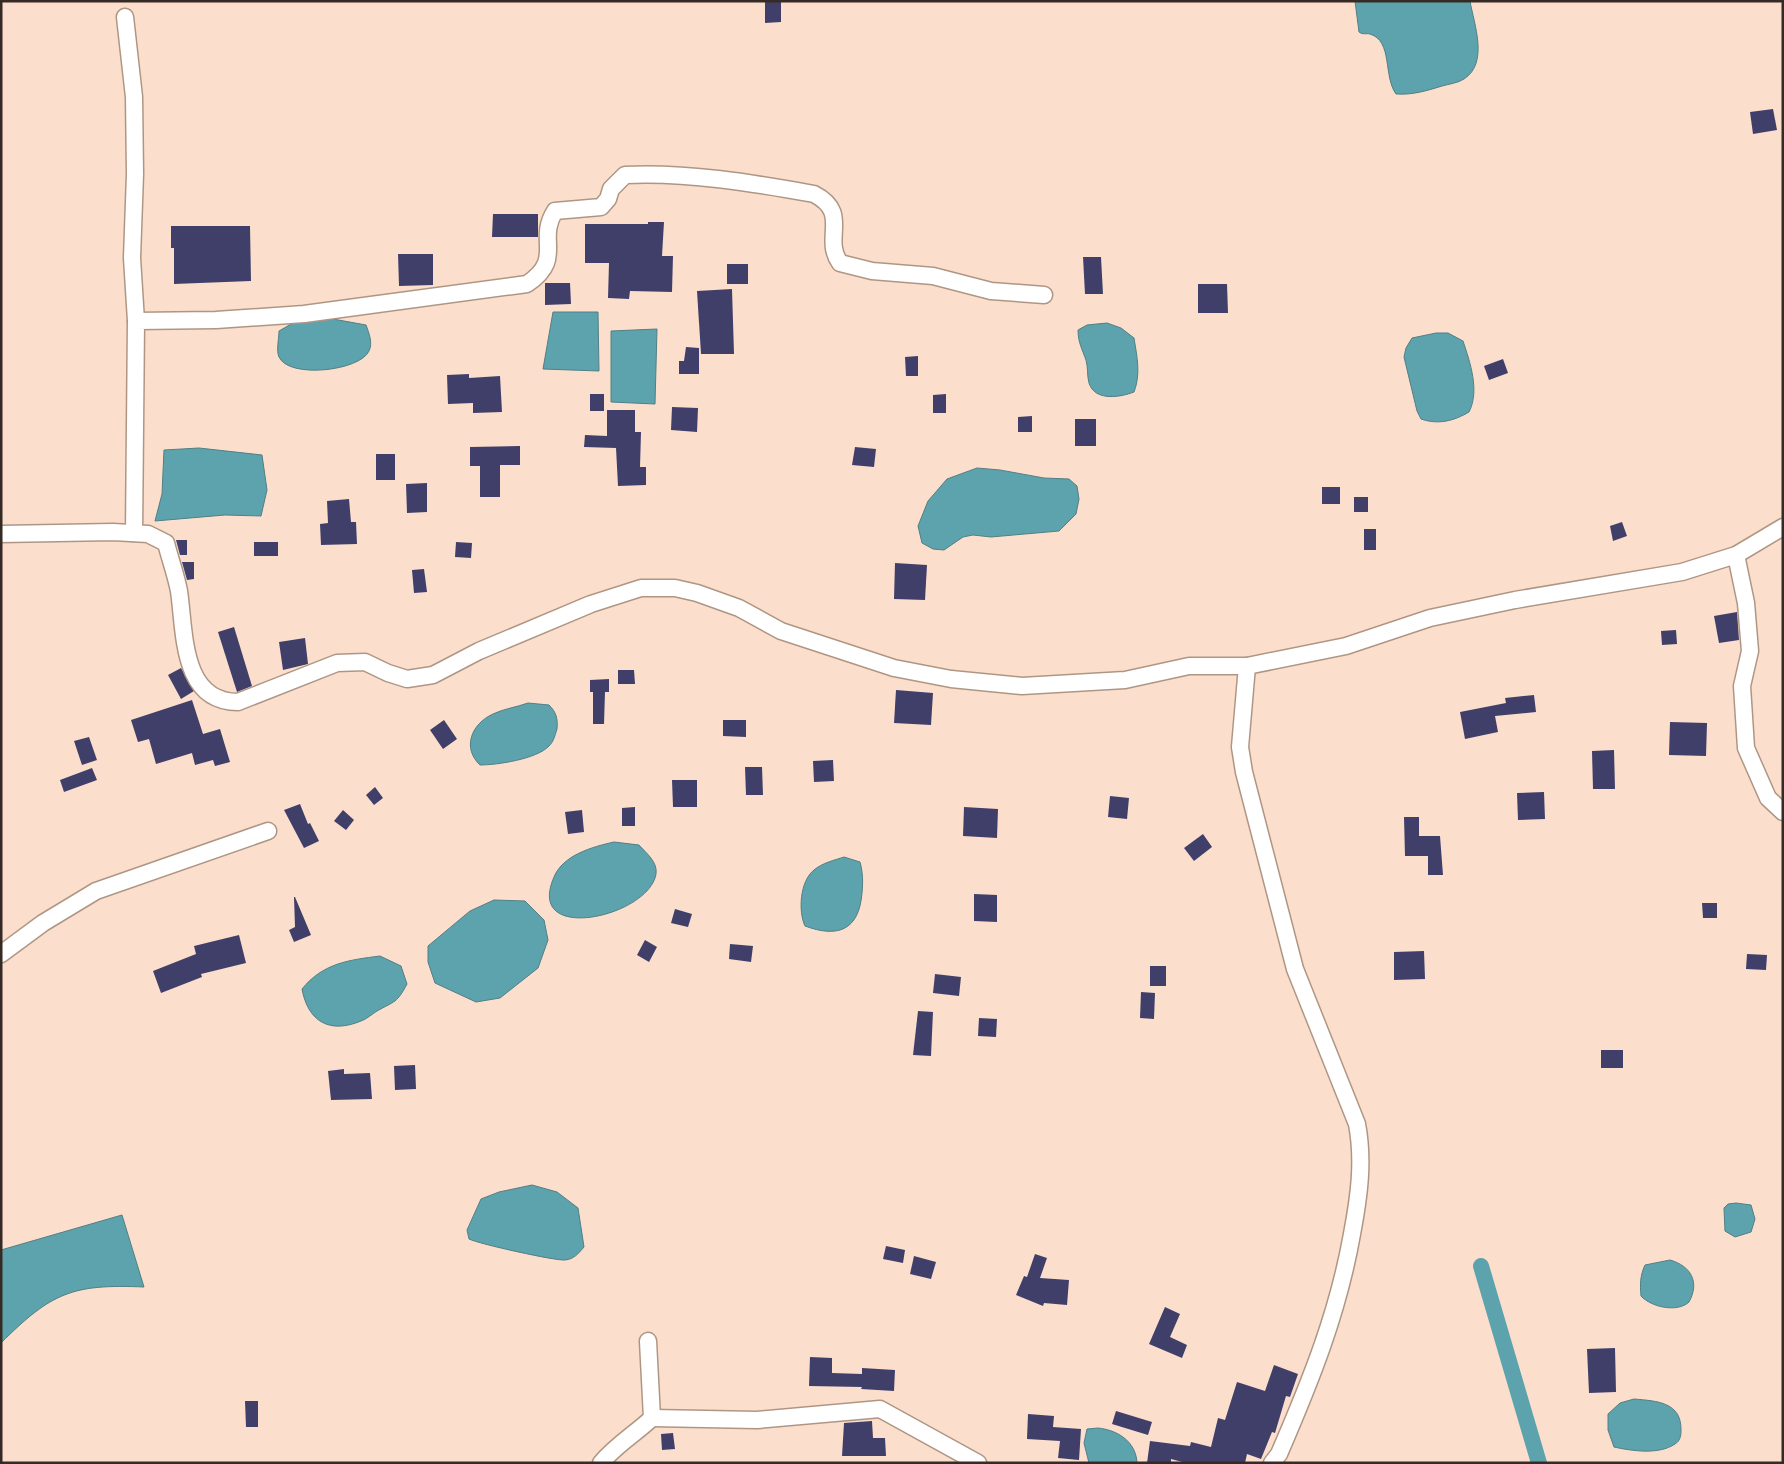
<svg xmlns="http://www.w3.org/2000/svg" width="1784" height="1464" font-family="'Varela Round',sans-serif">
	<rect width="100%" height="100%" fill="#fbdfcc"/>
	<g fill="#5da3ad" stroke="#517f84">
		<path d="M1355 1H1470C1474 24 1489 63 1464 79 1458 83 1449 84 1442 86 1426 91 1413 95 1396 94 1383 76 1393 41 1370 34 1366 33 1363 35 1359 32Z"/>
		<path d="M553 312H598L599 371 543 369Z"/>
		<path d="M333 319 366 325C369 333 373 343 369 351 360 371 289 379 279 357 276 351 279 338 279 331L293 323Z"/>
		<path d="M1107 323 1121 328 1134 338C1137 357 1141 374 1134 392 1121 397 1095 402 1089 383 1087 376 1088 367 1086 360 1082 349 1078 342 1078 330L1087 325Z"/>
		<path d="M657 329 655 404 611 402V331Z"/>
		<path d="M1436 333H1448L1463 341C1470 362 1480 391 1469 412 1454 421 1438 425 1421 419L1417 411 1404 357 1406 348 1412 338Z"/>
		<path d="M199 448 262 455 267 490 261 516 225 515 155 521 162 494 164 450Z"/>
		<path d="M977 468 1000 470 1044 478 1069 479 1077 486 1079 499 1076 514 1059 531 991 537 973 535 963 537 944 550 933 549 922 543 918 526 928 501 947 479Z"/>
		<path d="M528 703 549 705C556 712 558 718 557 729 555 735 554 741 549 746 537 759 497 765 480 765 462 748 471 724 493 714 503 709 517 707 528 703Z"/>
		<path d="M614 842 639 845C646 853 658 862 656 874 649 917 524 945 554 877 563 855 592 847 614 842Z"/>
		<path d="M844 857 860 862C863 873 863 882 862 893 859 931 837 938 805 926 798 911 800 881 814 870 822 863 835 860 844 857Z"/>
		<path d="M494 900 525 901 544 920 548 940 538 968 500 998 476 1002 435 983 428 962V946L470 911Z"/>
		<path d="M380 956 401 966 407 984C397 1003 395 1001 377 1011 372 1014 367 1019 361 1021 330 1034 308 1022 302 989 323 963 349 960 380 956Z"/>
		<path d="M532 1185 557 1192 578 1208 584 1247C578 1254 574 1259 565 1260 556 1261 479 1244 469 1239L467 1230 481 1199 499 1192Z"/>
		<path d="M1736 1203 1751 1205 1755 1219 1751 1232 1735 1237 1725 1231 1724 1208 1728 1204Z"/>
		<path d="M122 1215 144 1287C73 1284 52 1292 1 1343V1250Z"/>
		<path d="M1670 1260C1691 1266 1700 1282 1689 1302 1677 1313 1651 1307 1641 1296 1640 1284 1640 1276 1645 1265Z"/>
		<path d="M1634 1399C1657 1401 1682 1402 1681 1431 1681 1436 1680 1441 1675 1444 1659 1455 1632 1451 1614 1447L1608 1430V1414L1620 1403Z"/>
		<path d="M1098 1428C1117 1430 1136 1441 1137 1463H1089L1084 1443 1087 1429Z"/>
	</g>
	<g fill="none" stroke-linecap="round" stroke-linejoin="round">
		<path stroke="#5da3ad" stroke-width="16" d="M1481 1266 1539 1463"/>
	</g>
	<g fill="#403f6a">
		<path d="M765 1H781V22L765 23Z"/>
		<path d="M1773 109 1777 130 1753 134 1750 112Z"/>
		<path d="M493 214H538V237H492Z"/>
		<path d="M648 222H664L662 256H673L672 292 630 291 629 299 608 298 609 263H585V224H648Z"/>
		<path d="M171 226H250L251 281 174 284V248H171Z"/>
		<path d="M398 254H433V285L399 286Z"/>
		<path d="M1083 257H1101L1103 294H1085Z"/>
		<rect x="727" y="264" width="21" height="20"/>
		<path d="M545 283H570L571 304 545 305Z"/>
		<path d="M1198 284H1227L1228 313H1198Z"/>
		<path d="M732 289 734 354H701L697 291Z"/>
		<path d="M686 347 699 348V374H679V361H684Z"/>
		<path d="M918 356V376H906L905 357Z"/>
		<path d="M1503 359 1508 373 1489 380 1484 366Z"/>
		<path d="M469 374V378L500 376 502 412 473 413V403L448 404 447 375Z"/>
		<rect x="590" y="394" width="14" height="17"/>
		<path d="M946 394V413H933V395Z"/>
		<path d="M672 407 698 408 697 432 671 430Z"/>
		<path d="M607 410H635V432H641L640 467H646V485L618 486 616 448 584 447 585 435 607 436Z"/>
		<path d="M1032 416V432H1018V417Z"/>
		<rect x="1075" y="419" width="21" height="27"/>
		<path d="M520 446V465H500V497H480V466H470V447Z"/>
		<path d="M855 447 876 449 874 467 852 465Z"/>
		<rect x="376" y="454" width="19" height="26"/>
		<path d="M427 483V512L407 513 406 484Z"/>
		<rect x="1322" y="487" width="18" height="17"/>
		<rect x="1354" y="497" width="14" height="15"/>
		<path d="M349 499 351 522H356L357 544 321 545 320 524 328 523 327 501Z"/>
		<path d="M1622 522 1627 536 1613 541 1610 526Z"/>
		<rect x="1364" y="529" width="12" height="21"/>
		<path d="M176 540H187V555H180Z"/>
		<rect x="254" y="542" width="24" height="14"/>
		<path d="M456 542 472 543 471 558 455 557Z"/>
		<path d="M182 562H194V579L187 580Z"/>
		<path d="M895 563 927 565 925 600 894 599Z"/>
		<path d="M424 569 427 592 414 593 412 570Z"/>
		<path d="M1737 612 1739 640 1719 643 1714 616Z"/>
		<path d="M234 627 252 686 237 692 218 632Z"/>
		<path d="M1676 630 1677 644 1662 645 1661 631Z"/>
		<path d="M305 638 308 664 283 670 279 642Z"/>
		<path d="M181 668 194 691 181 699 168 675Z"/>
		<path d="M618 670H634L635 684H618Z"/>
		<path d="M609 679V692H605L604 724H593V692H590V680Z"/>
		<path d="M896 690 933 693 931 725 894 723Z"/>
		<path d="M1534 695 1536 712 1495 716 1498 732 1465 739 1460 712 1506 703 1505 698Z"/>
		<path d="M192 700 203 734 220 729 230 762 215 766 213 760 195 765 192 753 156 764 149 739 138 742 131 720Z"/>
		<path d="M444 720 457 739 443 749 430 730Z"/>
		<path d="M723 720H746V737L723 736Z"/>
		<path d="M1670 722 1707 723 1706 756 1669 755Z"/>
		<path d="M89 737 97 760 82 765 74 741Z"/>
		<path d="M1614 750 1615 789H1593L1592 751Z"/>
		<path d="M833 760 834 781 814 782 813 761Z"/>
		<path d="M745 767H762L763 795H746Z"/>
		<path d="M92 768 97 780 64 792 60 780Z"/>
		<path d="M672 780H697V807H673Z"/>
		<path d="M375 787 383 798 374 805 366 795Z"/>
		<path d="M1544 792 1545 819 1518 820 1517 793Z"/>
		<path d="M1110 796 1129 798 1127 819 1108 817Z"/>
		<path d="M300 804 308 824 310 823 319 841 304 848 284 810Z"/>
		<path d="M635 807V826H622V808Z"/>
		<path d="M964 807 998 809 997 838 963 836Z"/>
		<path d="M343 810 354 820 346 830 334 821Z"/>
		<path d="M582 810 584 832 568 834 565 812Z"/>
		<path d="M1404 817H1419V836H1440L1443 875H1428V856H1405Z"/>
		<path d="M1203 834 1212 847 1194 861 1184 848Z"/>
		<path d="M974 894 997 895V922L974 921Z"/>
		<path d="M294 897H295L311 935 294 942 289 930 295 927Z"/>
		<path d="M1702 903H1717V918H1703Z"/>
		<path d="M675 909 692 914 688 927 671 923Z"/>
		<path d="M239 935 246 963 201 974 202 977 161 993 153 971 196 954 194 946Z"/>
		<path d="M645 940 657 947 649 962 637 955Z"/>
		<path d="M730 944 753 946 751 962 729 959Z"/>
		<path d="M1424 951 1425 979 1394 980V952Z"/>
		<path d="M1747 954 1767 955 1766 970 1746 969Z"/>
		<rect x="1150" y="966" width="16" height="20"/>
		<path d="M935 974 961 977 959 996 933 993Z"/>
		<path d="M1141 992 1155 993 1154 1019 1140 1018Z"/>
		<path d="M918 1011 933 1012 931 1056 913 1055Z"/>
		<path d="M979 1018 997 1019 996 1037 978 1036Z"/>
		<rect x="1601" y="1050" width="22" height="18"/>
		<path d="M415 1065 416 1089 395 1090 394 1066Z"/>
		<path d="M344 1069V1074L370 1073 372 1099 331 1100 328 1071Z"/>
		<path d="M886 1246 905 1250 903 1263 883 1259Z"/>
		<path d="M1035 1254 1047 1258 1040 1278 1069 1280 1067 1305 1044 1303 1043 1306 1016 1295 1024 1276 1027 1277Z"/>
		<path d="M914 1256 936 1262 931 1279 910 1274Z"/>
		<path d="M1165 1307 1180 1314 1170 1337 1187 1345 1182 1358 1149 1344Z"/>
		<path d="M1615 1348 1616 1392 1589 1393 1587 1349Z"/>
		<path d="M810 1357 832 1358V1373L862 1374V1368L895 1370 894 1391 861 1389 862 1387 809 1386Z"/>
		<path d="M1274 1365 1298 1374 1290 1397 1286 1396 1275 1433 1272 1432 1261 1459 1247 1454 1245 1463H1186L1171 1459V1463H1147L1150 1441 1190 1446 1191 1442 1211 1447 1218 1418 1225 1420 1237 1382 1265 1391Z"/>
		<path d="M245 1401H258V1427H246Z"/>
		<path d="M1116 1411 1152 1422 1148 1435 1112 1424Z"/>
		<path d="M1028 1414 1054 1416 1053 1427 1081 1429 1079 1460 1058 1458 1060 1441 1027 1439Z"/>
		<path d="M872 1421 873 1438H885L886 1456H842L844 1423Z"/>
		<path d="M673 1433 675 1449 662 1450 661 1434Z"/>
	</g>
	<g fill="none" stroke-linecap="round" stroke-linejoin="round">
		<defs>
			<g id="street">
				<path d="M125 17 134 97 135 174 132 258 136 321"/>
				<path d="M134 533 136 321 216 320 304 314 527 284C565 258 536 241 555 211L601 207 608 199 611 189 625 175C687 172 753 183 814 194 851 213 822 238 840 263L872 271 933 276 991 291 1044 295"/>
				<path d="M1 534 113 532 148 534 166 543C170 559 176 575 179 591 185 632 181 702 238 702L337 663 365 662 388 673 407 679 433 675 479 651 591 604 641 588H675L697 593 739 608 781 631 894 668 951 679 1022 686 1125 680 1189 666H1247L1346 646 1430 618 1515 600 1682 572 1736 555 1783 527"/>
				<path d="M1736 555 1746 603 1750 651 1742 686 1746 748 1768 798 1783 812"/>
				<path d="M1247 666 1240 747 1244 772 1295 969 1357 1124C1364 1161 1359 1197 1352 1234 1338 1313 1311 1380 1279 1454L1272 1463"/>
				<path d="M1 954 43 923 96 891 268 831"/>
				<path d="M652 1418 757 1420 880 1409 978 1463"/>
				<path d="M601 1463C616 1445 635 1434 652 1418L648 1341"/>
			</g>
		</defs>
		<use href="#street" stroke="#af9684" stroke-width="19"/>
		<use href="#street" stroke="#fff" stroke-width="16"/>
	</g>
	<rect width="1784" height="1464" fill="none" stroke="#362b24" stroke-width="5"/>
</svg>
